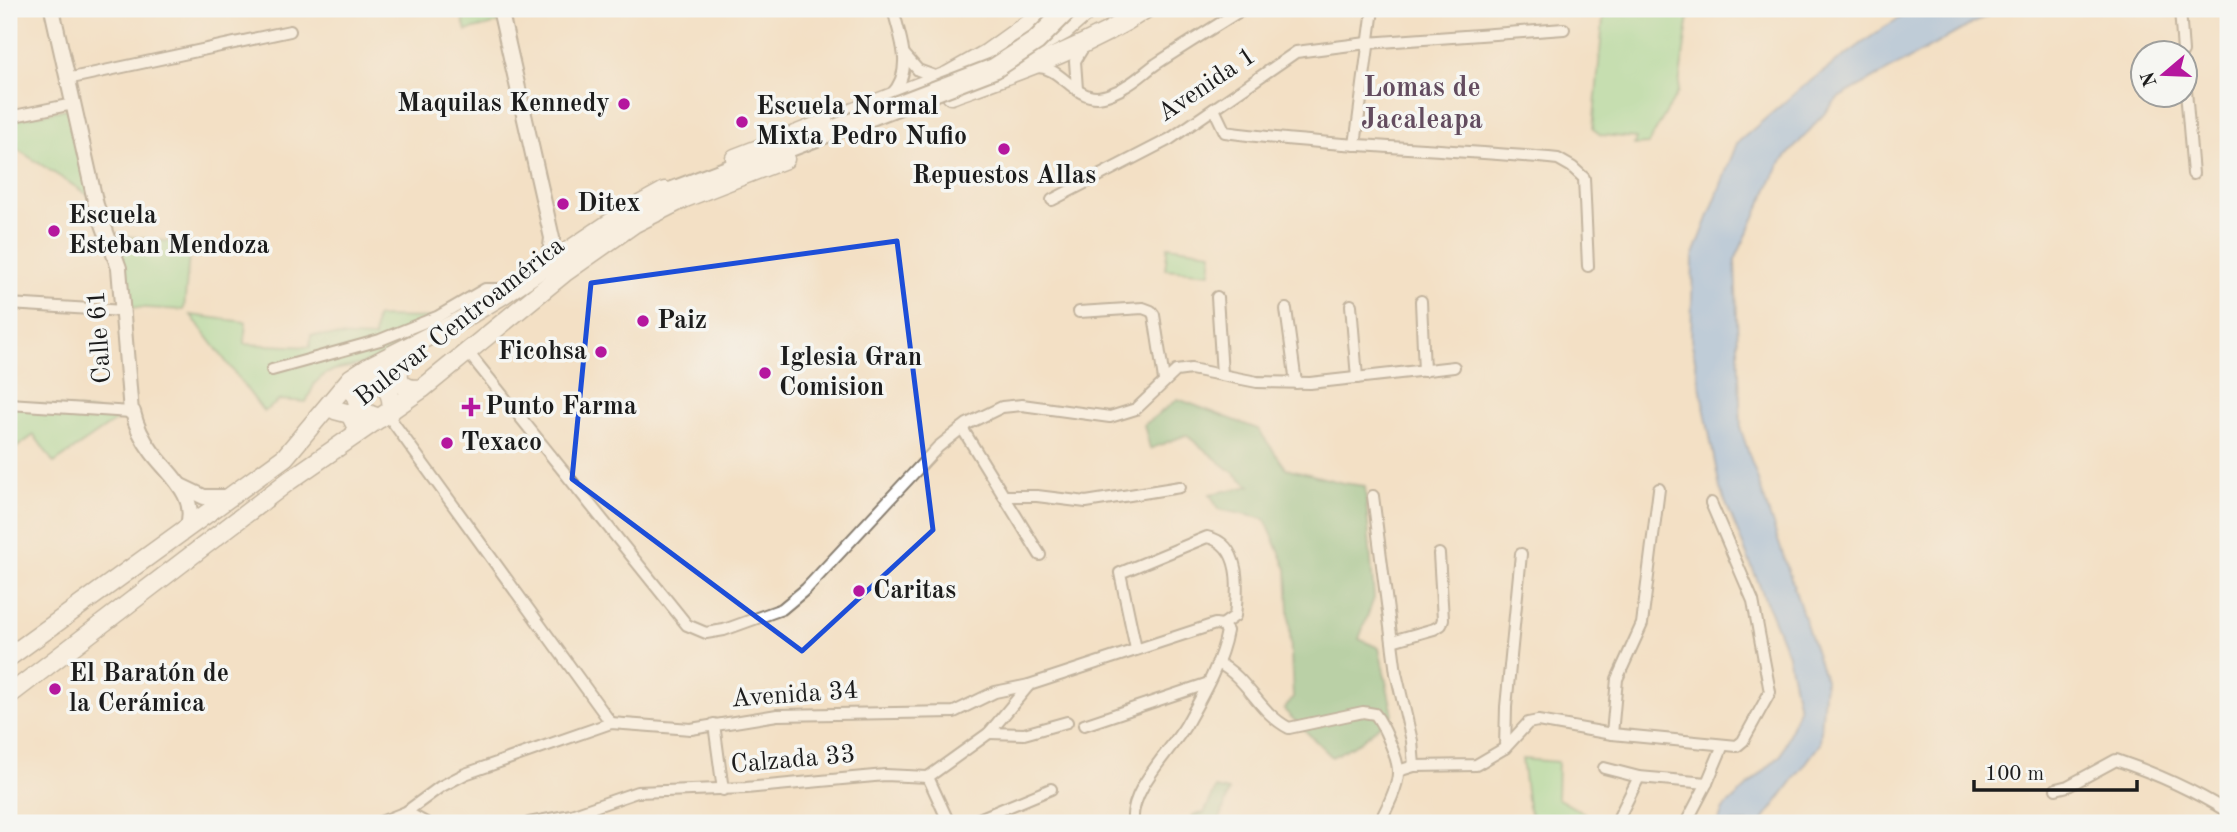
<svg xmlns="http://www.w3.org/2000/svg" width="2237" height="832" font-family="'Old Standard TT',serif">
	<rect width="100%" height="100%" fill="#f6f6f2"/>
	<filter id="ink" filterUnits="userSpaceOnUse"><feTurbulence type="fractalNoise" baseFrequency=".0143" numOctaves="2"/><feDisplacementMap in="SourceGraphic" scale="14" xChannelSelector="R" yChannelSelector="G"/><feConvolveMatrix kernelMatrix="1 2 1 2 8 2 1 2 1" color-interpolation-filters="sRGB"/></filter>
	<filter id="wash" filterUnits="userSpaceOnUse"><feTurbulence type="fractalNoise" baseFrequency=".00686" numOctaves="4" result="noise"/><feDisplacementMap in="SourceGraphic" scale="28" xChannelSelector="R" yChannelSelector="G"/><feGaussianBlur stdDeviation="1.57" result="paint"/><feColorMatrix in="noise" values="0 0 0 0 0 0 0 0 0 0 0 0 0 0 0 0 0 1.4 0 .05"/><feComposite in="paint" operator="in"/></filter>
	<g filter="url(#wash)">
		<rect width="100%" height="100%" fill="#f3e0c5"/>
		<g fill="#90dc98" stroke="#567c5a" stroke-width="2">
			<path d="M460 9H493L498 23 466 31Z"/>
			<path d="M1604 9H1690L1678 92 1648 144 1634 145 1636 138 1601 135 1593 129Z"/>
			<path d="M70 108 90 196 9 144V121Z"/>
			<path d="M114 235 190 244 184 310 129 307Z"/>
			<path d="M1168 246 1212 252 1210 273 1165 269Z"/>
			<path d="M191 315 246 322 244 344 310 347 311 335 374 338 376 317 436 318 435 332 364 364 334 370 324 375 315 383 306 402 280 400 264 412Z"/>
			<path d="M9 401 124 415 54 463 34 435 9 453Z"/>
			<path d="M1522 759 1558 762 1557 798 1585 814 1582 823H1536L1528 807Z"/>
		</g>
		<g fill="#74bc80" stroke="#486c4e" stroke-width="2">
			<path d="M1178 399 1258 429 1286 468 1343 483 1365 486 1374 598 1359 639 1379 648 1393 714 1360 742 1332 757 1284 710 1293 697 1287 569 1265 519 1218 509 1210 494 1250 486 1186 435 1150 449 1144 425Z"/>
			<path d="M1216 788 1229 791 1219 823H1190L1193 815 1204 813Z"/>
		</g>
		<path fill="#81b3ed" stroke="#4e6884" stroke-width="2" d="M1915 9H1999L1838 98 1779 165 1735 260 1741 430 1825 680 1820 744 1761 823H1718L1723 809 1781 755 1799 708 1788 655 1720 489 1691 339 1693 257 1737 143 1801 88 1883 28Z"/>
	</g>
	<g filter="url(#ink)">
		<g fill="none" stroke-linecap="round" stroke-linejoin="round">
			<defs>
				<g id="minor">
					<path d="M2180 9 2183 52"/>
					<path d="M905 55 918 70 940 78"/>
					<path d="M1035 67C1059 65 1072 96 1096 97 1105 97 1119 91 1126 86 1137 80 1146 71 1156 64 1185 45 1214 27 1243 9"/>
					<path d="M2184 67 2193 174"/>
					<path d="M67 79 290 31"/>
					<path d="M1077 89 1075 61 1084 46"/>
					<path d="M891 95C915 70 900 38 893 9"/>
					<path d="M1214 109 1225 132C1335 147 1447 148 1558 159L1572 167 1584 178 1588 266"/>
					<path d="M9 117 73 104"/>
					<path d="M1355 145 1373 9"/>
					<path d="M1052 200 1170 139 1296 52 1367 43 1564 29"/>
					<path d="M1217 297 1222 374"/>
					<path d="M1421 301 1424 371"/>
					<path d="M9 304 124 311"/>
					<path d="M1351 305 1357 378"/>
					<path d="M1286 309 1296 383"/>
					<path d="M1079 312 1143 308 1151 311 1154 315 1164 380"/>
					<path d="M467 351 687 625 706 633 724 630 782 609 806 589 938 447 967 424 1002 407 1022 405 1110 417 1136 409 1176 371 1191 369 1257 382 1310 383 1454 367"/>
					<path d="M272 370 380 340 437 317 485 289H508"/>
					<path d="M9 404 131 412"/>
					<path d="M387 414 611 723"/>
					<path d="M962 428 1040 555"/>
					<path d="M1004 496H1037L1086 502 1180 487"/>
					<path d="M1373 496 1396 673 1412 741 1414 766"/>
					<path d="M1392 641 1434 629 1441 625 1443 619 1439 554"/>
					<path d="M1136 649 1120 573 1207 537C1242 544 1238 589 1235 616L1222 625"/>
					<path d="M1218 663C1248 678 1259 713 1289 728L1363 712 1375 714C1383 724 1398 758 1398 771 1399 786 1386 810 1379 823"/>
					<path d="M714 724 723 790"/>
					<path d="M1084 725 1206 684"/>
					<path d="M989 733 1024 734 1067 722"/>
					<path d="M1612 734 1617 679 1642 624 1659 489"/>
					<path d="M1505 748 1506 707 1521 554"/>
					<path d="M1604 768 1639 777 1707 783"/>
					<path d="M1398 771 1414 766 1476 765 1505 748 1528 723 1538 721 1612 734 1737 746 1743 741 1770 692 1753 601 1711 503"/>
					<path d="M928 777 949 823"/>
					<path d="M2056 789 2068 786 2116 760C2155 773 2193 790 2228 812"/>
					<path d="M406 812 426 823"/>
					<path d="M378 823 406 812 440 787 465 774 611 723 691 729 777 715 954 712 995 692 1029 685 1215 624 1222 625"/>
					<path d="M529 823 571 815 637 792 746 788 885 775 928 777 989 733 1029 685"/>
					<path d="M969 823 1051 789"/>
					<path d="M1133 823C1129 790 1170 752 1186 725 1202 696 1221 664 1227 631L1222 625"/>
					<path d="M1616 823 1639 777"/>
					<path d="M1686 823 1707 783 1723 745"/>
				</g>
				<g id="tertiary">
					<path d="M52 9 96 205 119 268 131 412H133C136 426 143 440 152 452 169 475 199 496 187 528"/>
					<path d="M500 9 552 238 549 263"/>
					<path d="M181 486 204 497H230"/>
				</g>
				<g id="primary">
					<path d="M1035 46 1065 30 1089 9"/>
					<path d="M951 95C1018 71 1087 48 1146 9"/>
					<path d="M735 158 947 76 986 54 1049 9"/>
					<path d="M408 358C390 374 400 393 423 388"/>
					<path d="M367 379C385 382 394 393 391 411"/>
					<path d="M355 390C356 406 364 415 381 418"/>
					<path d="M335 410 350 414 357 428 355 435"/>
					<path d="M9 657 285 457 351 378 368 367 461 320 501 296 625 213 665 191"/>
					<path d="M9 695 290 480 423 388 564 273 635 223 685 198 785 159"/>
				</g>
				<path id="trunk" d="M653 199 836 129"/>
			</defs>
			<use href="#minor" stroke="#887e70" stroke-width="14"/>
			<use href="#tertiary" stroke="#887e70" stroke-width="18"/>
			<use href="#primary" stroke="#887e70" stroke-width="21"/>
			<use href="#trunk" stroke="#887e70" stroke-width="23"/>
			<use href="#minor" stroke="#fff" stroke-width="10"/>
			<use href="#tertiary" stroke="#fff" stroke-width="14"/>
			<use href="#primary" stroke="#fff" stroke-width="18"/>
			<use href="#trunk" stroke="#fff" stroke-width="19"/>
			<defs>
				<path id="trunk-bridge" d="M836 129 995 68 1036 41 1068 9"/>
			</defs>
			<use href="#trunk-bridge" stroke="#887e70" stroke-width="23" stroke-linecap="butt"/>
			<use href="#trunk-bridge" stroke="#fff" stroke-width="19"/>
		</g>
	</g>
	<path d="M0 0H2237V832H0ZM897 241 933 530 802 651 572 479 591 283Z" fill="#f3e0c5" fill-opacity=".55" fill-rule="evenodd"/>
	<path fill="none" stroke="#1d4ed8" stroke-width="5" stroke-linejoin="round" d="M897 241 933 530 802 651 572 479 591 283Z"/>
	<g fill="#b5179e" stroke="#f6f6f2" stroke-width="2.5">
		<circle cx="624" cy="104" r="7"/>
		<circle cx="742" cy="122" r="7"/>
		<circle cx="1004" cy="149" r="7"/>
		<circle cx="563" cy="204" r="7"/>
		<circle cx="54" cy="231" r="7"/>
		<circle cx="643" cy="321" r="7"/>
		<circle cx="601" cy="352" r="7"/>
		<circle cx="765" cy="373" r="7"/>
		<path d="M467.5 396.5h7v7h7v7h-7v7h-7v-7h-7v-7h7z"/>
		<circle cx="447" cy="443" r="7"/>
		<circle cx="859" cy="591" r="7"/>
		<circle cx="55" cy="689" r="7"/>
	</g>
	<g text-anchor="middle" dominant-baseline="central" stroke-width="7" stroke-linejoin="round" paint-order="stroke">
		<g font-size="26" fill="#1c1c1c" stroke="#f6f6f2">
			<text transform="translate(1207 85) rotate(-34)">Avenida 1</text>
			<text transform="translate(460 322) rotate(-38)">Bulevar Centroamérica</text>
			<text transform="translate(100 337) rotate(-94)">Calle 61</text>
			<text transform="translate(795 695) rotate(-4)">Avenida 34</text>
			<text transform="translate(793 760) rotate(-5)">Calzada 33</text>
		</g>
		<g font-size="26" font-weight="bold" fill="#1c1c1c" stroke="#f6f6f2" text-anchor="start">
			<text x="610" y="104" text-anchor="end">Maquilas Kennedy</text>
			<text x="756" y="107">Escuela Normal<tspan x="756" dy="30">Mixta Pedro Nufio</tspan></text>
			<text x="1004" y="176" text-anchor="middle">Repuestos Allas</text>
			<text x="577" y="204">Ditex</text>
			<text x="68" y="216">Escuela<tspan x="68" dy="30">Esteban Mendoza</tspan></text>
			<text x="657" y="321">Paiz</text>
			<text x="587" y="352" text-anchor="end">Ficohsa</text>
			<text x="779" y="358">Iglesia Gran<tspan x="779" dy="30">Comision</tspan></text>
			<text x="485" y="407">Punto Farma</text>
			<text x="461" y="443">Texaco</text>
			<text x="873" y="591">Caritas</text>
			<text x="69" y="674">El Baratón de<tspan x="69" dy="30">la Cerámica</tspan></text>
		</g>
		<g font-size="28" font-weight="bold" fill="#634c5f" stroke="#f6f6f2">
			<text x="1422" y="89">Lomas de<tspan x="1422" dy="32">Jacaleapa</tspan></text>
		</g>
	</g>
	<rect width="2237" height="832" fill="none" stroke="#f6f6f2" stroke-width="35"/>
	<g transform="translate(2164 74) rotate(251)"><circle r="33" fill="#f6f6f2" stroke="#9f9f9c" stroke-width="2"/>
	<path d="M0-5L12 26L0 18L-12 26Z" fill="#b5179e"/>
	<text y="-10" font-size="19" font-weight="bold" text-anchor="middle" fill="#1c1c1c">N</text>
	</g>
	<path d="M1974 780v10h163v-10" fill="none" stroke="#1c1c1c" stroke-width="3.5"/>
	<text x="1985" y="780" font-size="21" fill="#1c1c1c" stroke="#f6f6f2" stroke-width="5" paint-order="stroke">100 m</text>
</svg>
